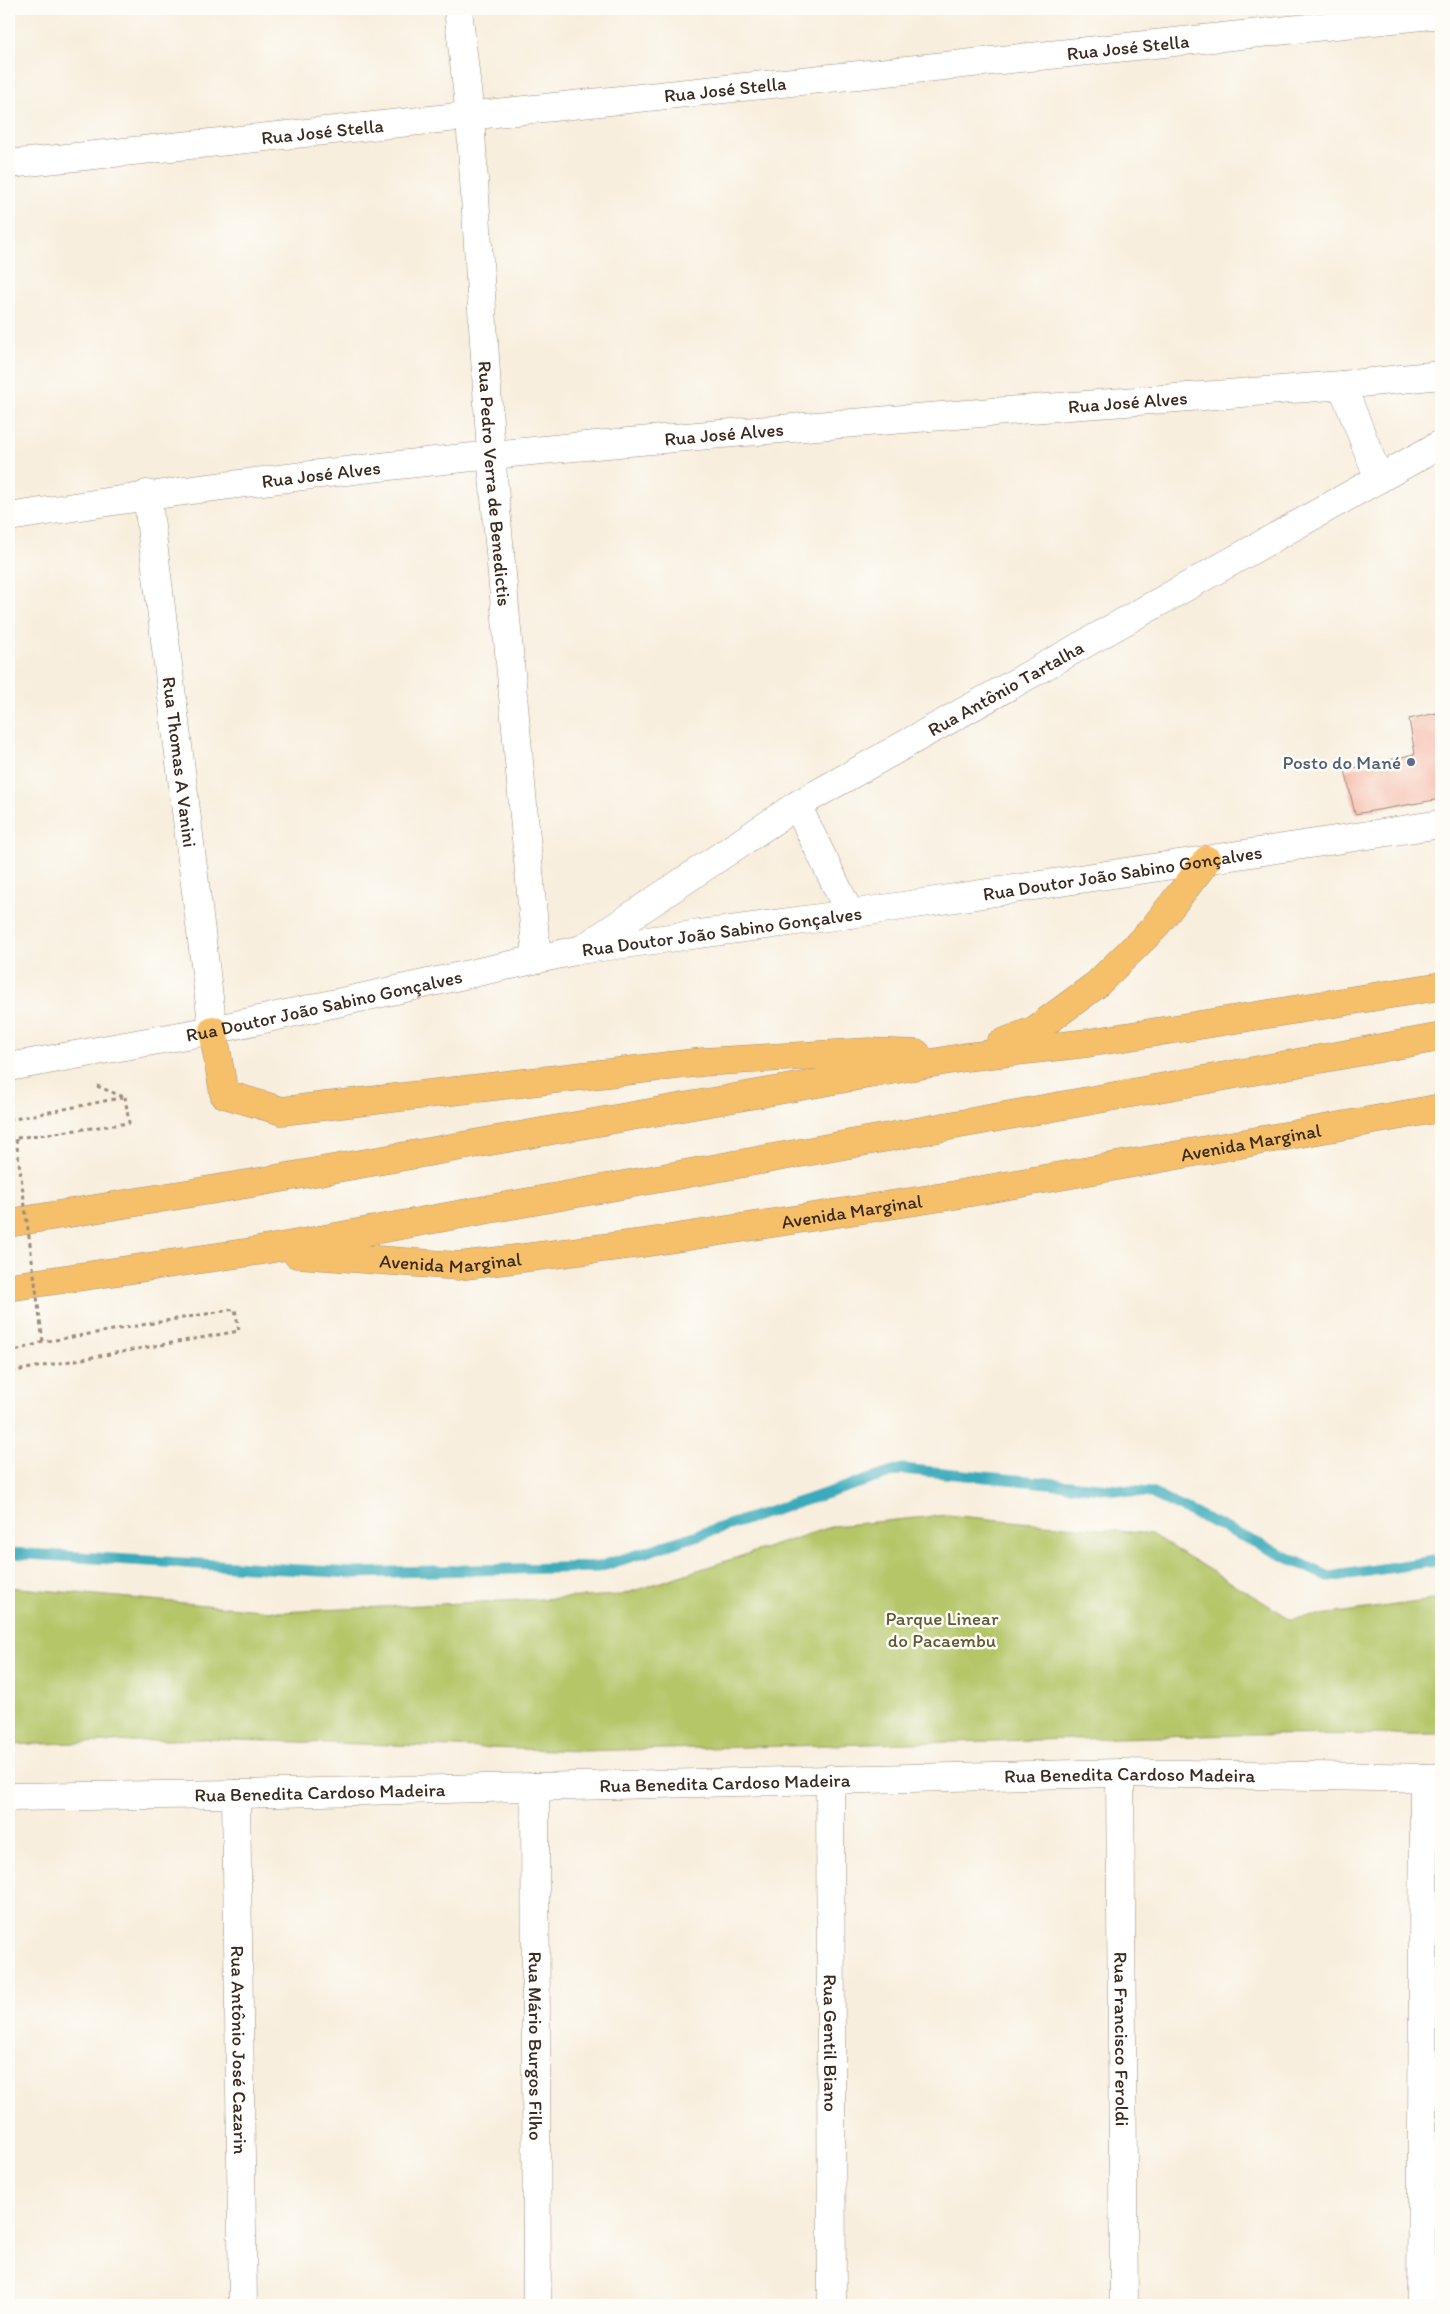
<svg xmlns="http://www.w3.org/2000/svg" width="1450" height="2314" font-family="Itim,sans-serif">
	<rect width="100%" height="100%" fill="#fdfcf7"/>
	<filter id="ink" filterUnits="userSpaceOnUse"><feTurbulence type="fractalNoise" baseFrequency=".02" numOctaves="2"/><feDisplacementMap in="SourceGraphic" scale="10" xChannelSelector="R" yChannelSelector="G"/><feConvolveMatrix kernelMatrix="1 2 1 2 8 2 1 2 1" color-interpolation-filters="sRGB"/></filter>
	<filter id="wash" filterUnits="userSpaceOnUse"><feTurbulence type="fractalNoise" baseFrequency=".0096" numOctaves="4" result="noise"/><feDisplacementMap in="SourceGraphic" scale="20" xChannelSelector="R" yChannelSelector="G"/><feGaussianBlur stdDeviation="1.12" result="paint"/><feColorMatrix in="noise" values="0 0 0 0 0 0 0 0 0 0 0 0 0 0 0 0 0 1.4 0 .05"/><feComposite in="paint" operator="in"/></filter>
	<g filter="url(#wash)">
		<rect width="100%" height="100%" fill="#f8eedd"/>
		<path fill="#b5c669" stroke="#787844" d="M947 1515 1151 1534 1291 1619 1441 1599V1734L1240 1735 581 1751 203 1739 9 1745V1587L282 1612 621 1595 834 1526Z"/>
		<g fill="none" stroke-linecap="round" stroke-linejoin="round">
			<path stroke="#3baaba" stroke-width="11" d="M9 1553 354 1573 599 1567 902 1469 1151 1493 1329 1577 1441 1560"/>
		</g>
		<g id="blocks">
			<path fill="#f4af9b" d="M1441 712V799L1355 814 1345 770 1415 754 1409 719Z"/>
		</g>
	</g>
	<g filter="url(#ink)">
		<use href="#blocks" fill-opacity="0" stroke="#9a8c7e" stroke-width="1"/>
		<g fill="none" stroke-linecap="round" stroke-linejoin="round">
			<defs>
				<g id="minor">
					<path id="s1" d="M458 9 470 116 491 454 537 959"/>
					<path id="s2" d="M9 164 1441 14"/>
					<path d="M1342 385 1379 479"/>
					<path id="s3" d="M147 494 213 1030"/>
					<path id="s4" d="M9 517C449 446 897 421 1342 385L1441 375"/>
					<path d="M797 805 850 914"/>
					<path id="s5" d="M585 947 797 805 1441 444"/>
					<path id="s6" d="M9 1067 213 1030 579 950 850 914 1441 824"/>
					<path id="s7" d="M1120 1773 1124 2305"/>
					<path id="s8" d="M830 1779 832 2305"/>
					<path id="s9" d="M535 1787 537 2305"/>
					<path id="s10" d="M236 1794 243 2305"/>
					<path d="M1421 2305 1424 1778"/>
				</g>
				<g id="tertiary">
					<path id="s11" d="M9 1797 236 1794 1120 1773 1441 1778"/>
				</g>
				<g id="primary">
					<path d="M213 1030 224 1094 282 1111 703 1062 869 1052 917 1054"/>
					<path d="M1000 1044 1035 1030 1096 985 1153 929 1207 860"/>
					<path d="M9 1223 253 1183 966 1057 1088 1043 1441 986"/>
					<path id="s12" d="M297 1254 458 1266 643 1243 949 1196 1441 1108"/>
					<path d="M9 1287 258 1251 1441 1037"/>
				</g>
			</defs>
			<use href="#minor" stroke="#9a8c7e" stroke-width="29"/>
			<use href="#tertiary" stroke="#9a8c7e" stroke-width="29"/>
			<use href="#primary" stroke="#9a8c7e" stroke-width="29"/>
			<g stroke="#9a8c7e" stroke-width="3" stroke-dasharray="4 4" stroke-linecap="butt">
				<path d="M97 1086 124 1097"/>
				<path d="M9 1120 125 1097"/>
				<path d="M9 1139 129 1123 125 1097"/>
				<path d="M9 1353 43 1342 235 1309 239 1331 9 1372"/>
			</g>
			<use href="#minor" stroke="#fff" stroke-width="28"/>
			<use href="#tertiary" stroke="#fff" stroke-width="28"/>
			<use href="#primary" stroke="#f6c06b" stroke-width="28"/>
			<path stroke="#9a8c7e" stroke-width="3" stroke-dasharray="4 4" stroke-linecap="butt" d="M16 1139 43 1342"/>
		</g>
	</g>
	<circle fill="#5c6f8a" stroke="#fdfcf7" stroke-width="2" cx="1411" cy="762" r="5"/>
	<g text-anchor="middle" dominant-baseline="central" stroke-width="5" stroke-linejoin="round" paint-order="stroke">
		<g font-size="19" fill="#3b2a1e" stroke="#fdfcf7">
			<text stroke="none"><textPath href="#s2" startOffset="1125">Rua José Stella</textPath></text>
			<text stroke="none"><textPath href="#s2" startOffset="720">Rua José Stella</textPath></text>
			<text stroke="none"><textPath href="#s2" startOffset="315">Rua José Stella</textPath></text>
			<text stroke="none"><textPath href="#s4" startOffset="1125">Rua José Alves</textPath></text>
			<text stroke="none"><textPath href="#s4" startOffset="720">Rua José Alves</textPath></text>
			<text stroke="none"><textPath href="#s4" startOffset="315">Rua José Alves</textPath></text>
			<text stroke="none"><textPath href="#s1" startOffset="476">Rua Pedro Verra de Benedictis</textPath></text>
			<text stroke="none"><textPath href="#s5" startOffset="494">Rua Antônio Tartalha</textPath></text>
			<text stroke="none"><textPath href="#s3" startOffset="270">Rua Thomas A Vanini</textPath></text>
			<text stroke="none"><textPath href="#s6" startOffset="1131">Rua Doutor João Sabino Gonçalves</textPath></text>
			<text stroke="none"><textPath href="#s6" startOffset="726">Rua Doutor João Sabino Gonçalves</textPath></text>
			<text stroke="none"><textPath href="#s6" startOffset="321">Rua Doutor João Sabino Gonçalves</textPath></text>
			<text stroke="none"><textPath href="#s12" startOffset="964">Avenida Marginal</textPath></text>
			<text stroke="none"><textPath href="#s12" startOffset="559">Avenida Marginal</textPath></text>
			<text stroke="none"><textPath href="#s12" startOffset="154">Avenida Marginal</textPath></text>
			<text stroke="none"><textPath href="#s11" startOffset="1121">Rua Benedita Cardoso Madeira</textPath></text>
			<text stroke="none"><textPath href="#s11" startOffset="716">Rua Benedita Cardoso Madeira</textPath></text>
			<text stroke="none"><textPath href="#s11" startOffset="311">Rua Benedita Cardoso Madeira</textPath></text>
			<text stroke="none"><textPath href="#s7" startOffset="266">Rua Francisco Feroldi</textPath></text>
			<text stroke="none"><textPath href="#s8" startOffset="264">Rua Gentil Biano</textPath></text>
			<text stroke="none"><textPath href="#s9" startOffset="259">Rua Mário Burgos Filho</textPath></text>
			<text stroke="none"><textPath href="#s10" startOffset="256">Rua Antônio José Cazarin</textPath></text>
		</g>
		<g font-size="19" fill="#4e5e75" stroke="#fdfcf7" text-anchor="end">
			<text x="1401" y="762">Posto do Mané</text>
		</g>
		<g font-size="19" fill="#605934" stroke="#fdfcf7">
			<text x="942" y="1618">Parque Linear<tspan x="942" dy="22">do Pacaembu</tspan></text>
		</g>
	</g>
	<rect width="1450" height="2314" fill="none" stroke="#fdfcf7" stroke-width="30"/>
</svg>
